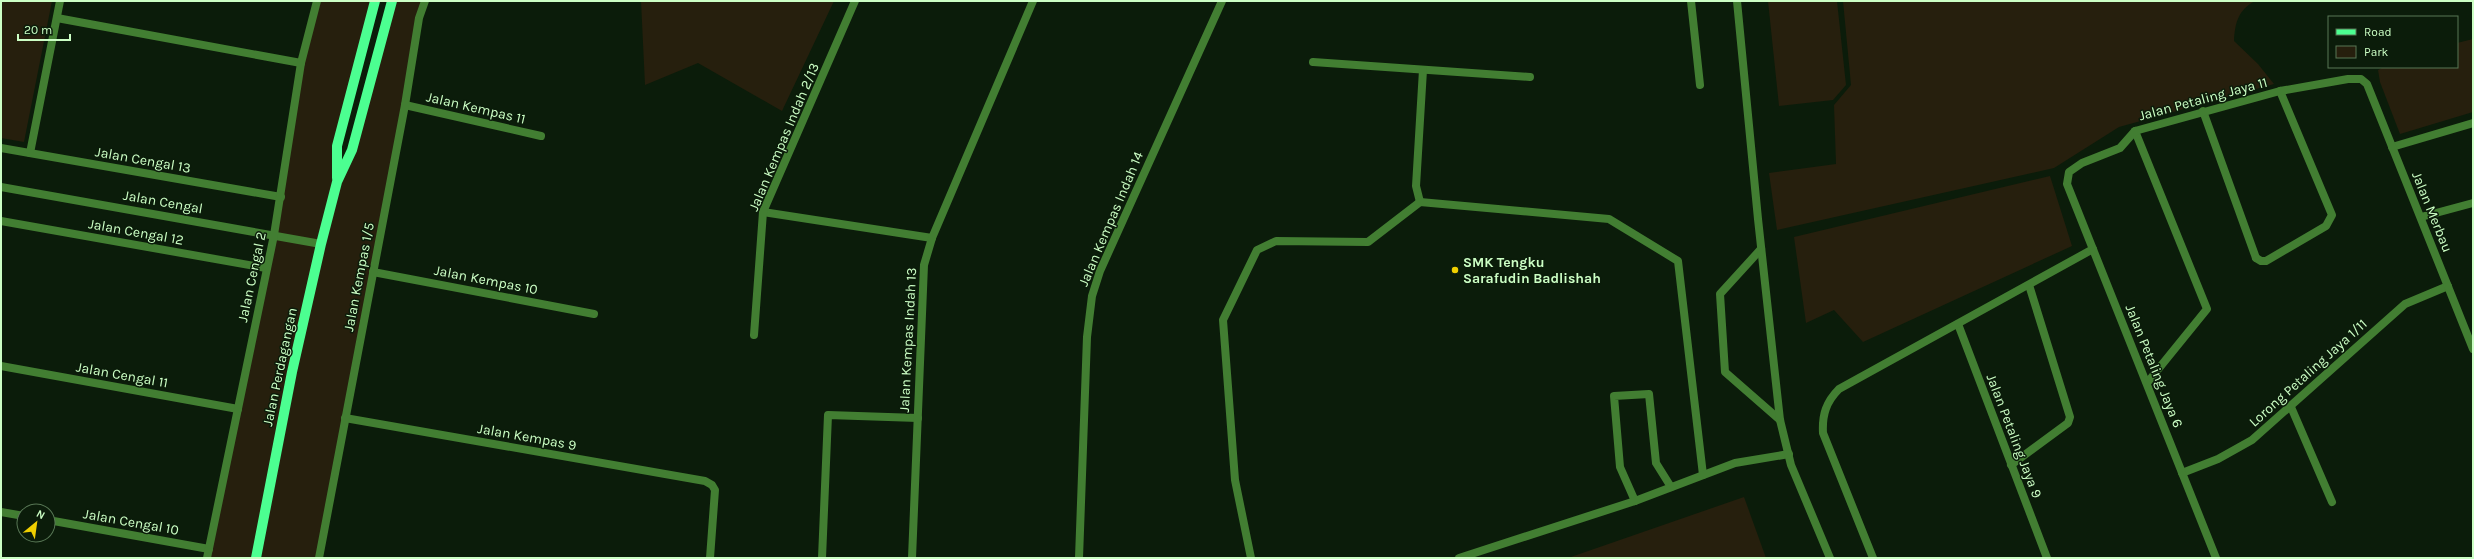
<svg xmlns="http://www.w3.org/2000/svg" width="2474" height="559" font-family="Karla,sans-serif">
	<rect width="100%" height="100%" fill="#0b1c0a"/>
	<g fill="#261f0d">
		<path d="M1 1H52L24 142 1 138Z"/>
		<path d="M317 1H375L337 146 340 174 392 1H424L319 558H261L318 261 256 558H207L266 268 301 63Z"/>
		<path d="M641 1H834L782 111 698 63 645 85Z"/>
		<path d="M1768 1H1837L1846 85 1833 100 1779 106Z"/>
		<path d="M1843 1H2255C2238 10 2235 23 2234 41L2258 64 2274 84 2119 127 2054 168 1777 230 1769 173 1836 164 1834 105 1851 85Z"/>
		<path d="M2473 39V112L2400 134 2380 82 2378 70 2384 67H2457V43Z"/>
		<path d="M2050 176 2072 246 1863 342 1834 310 1806 323 1794 237Z"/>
		<path d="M1744 497 1766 558H1568Z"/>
	</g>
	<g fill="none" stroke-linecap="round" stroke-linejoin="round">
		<g stroke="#427e32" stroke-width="8">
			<path d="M1313 62 1530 77"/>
			<path d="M2135 131 2207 309 2147 383"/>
			<path d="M2392 147 2473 123"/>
			<path d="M30 153 60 1"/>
			<path d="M1420 202 1416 186 1423 70"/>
			<path d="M1761 249 1720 294 1725 372 1780 420"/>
			<path d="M2256 258 2261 261H2266L2326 226 2332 215 2280 91"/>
			<path d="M2011 465 2068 423 2070 417 2029 285"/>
			<path d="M1635 501 1620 467 1614 396 1649 394 1656 463 1671 487"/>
			<path d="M822 558 828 415 918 418"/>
			<path d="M1251 558 1235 480 1223 320 1257 250 1276 241 1368 242 1420 202 1609 219 1678 261 1703 475"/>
			<path d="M1459 558 1635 501 1735 463 1789 454"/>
		</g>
		<g stroke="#427e32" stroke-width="8">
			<path d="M1691 1 1700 85"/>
			<path d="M1737 1 1758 219 1780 420 1791 465 1830 558"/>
			<path d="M57 18 301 63"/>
			<path d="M405 105 541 136"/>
			<path d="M2203 111 2256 258"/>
			<path d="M1 148 281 197"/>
			<path d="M1 187 321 244"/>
			<path d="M763 212 932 238"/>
			<path d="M2421 217 2473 203"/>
			<path d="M1 221 266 268"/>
			<path d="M373 272 594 314"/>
			<path d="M1958 324 2047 558"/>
			<path d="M754 335 763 212 855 1"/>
			<path d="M1 366 238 409"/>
			<path d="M2291 407 2332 502"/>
			<path d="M345 418 705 481 712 485 715 490 710 558"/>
			<path d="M2182 473 2218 459 2252 440 2405 304 2448 286"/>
			<path d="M1 512 24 516"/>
			<path d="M48 520 209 549"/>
			<path d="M207 558 274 235 301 63 317 1"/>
			<path d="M319 558 405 105 419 18 425 1"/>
			<path d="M912 558 924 265 932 238 1033 1"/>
			<path d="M1079 558 1087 337 1092 296 1100 271 1222 1"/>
			<path d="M1873 558 1823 433C1822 415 1826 402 1839 389L2093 249"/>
			<path d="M2216 558 2067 184 2069 172 2082 163 2120 148 2135 131 2280 91 2348 79H2361L2367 84 2473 349"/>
		</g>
		<g stroke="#4cff91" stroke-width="10">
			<path d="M337 178V146L375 1"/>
			<path d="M256 558 292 372 321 244 337 182 352 150 392 1"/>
		</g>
	</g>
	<circle fill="#f0cf00" stroke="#0b1c0a" stroke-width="1.5" cx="1455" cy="270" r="4"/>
	<g text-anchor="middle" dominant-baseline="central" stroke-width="3" stroke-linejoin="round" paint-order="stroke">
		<g font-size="14" fill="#ccffc5" stroke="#0b1c0a">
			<text transform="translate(2203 99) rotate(-15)">Jalan Petaling Jaya 11</text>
			<text transform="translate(476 108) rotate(13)">Jalan Kempas 11</text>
			<text transform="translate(784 137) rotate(-67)">Jalan Kempas Indah 2/13</text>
			<text transform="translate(143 160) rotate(10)">Jalan Cengal 13</text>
			<text transform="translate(163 202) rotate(10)">Jalan Cengal</text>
			<text transform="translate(2432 212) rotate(68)">Jalan Merbau</text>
			<text transform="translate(1111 219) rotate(-67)">Jalan Kempas Indah 14</text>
			<text transform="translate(136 232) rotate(10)">Jalan Cengal 12</text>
			<text transform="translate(252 277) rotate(-78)">Jalan Cengal 2</text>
			<text transform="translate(359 277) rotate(-79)">Jalan Kempas 1/5</text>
			<text transform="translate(486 280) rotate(11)">Jalan Kempas 10</text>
			<text transform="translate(908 340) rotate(-87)">Jalan Kempas Indah 13</text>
			<text transform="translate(2154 366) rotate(68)">Jalan Petaling Jaya 6</text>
			<text transform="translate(280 367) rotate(-78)">Jalan Perdagangan</text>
			<text transform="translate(2308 373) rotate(-42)">Lorong Petaling Jaya 1/11</text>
			<text transform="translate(122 375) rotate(10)">Jalan Cengal 11</text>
			<text transform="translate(2014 436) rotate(69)">Jalan Petaling Jaya 9</text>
			<text transform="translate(527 437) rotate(10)">Jalan Kempas 9</text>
			<text transform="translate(131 522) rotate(10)">Jalan Cengal 10</text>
		</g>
		<g font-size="14" font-weight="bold" fill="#ccffc5" stroke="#0b1c0a" text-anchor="start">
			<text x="1463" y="262">SMK Tengku<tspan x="1463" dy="16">Sarafudin Badlishah</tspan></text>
		</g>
	</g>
	<rect width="2474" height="559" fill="none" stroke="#ccffc5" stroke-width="4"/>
	<rect x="2328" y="16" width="130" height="52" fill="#0b1c0a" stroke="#587755"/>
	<rect x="2336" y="29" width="20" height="6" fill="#4cff91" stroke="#587755"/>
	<text x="2364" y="36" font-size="12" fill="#ccffc5">Road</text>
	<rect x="2336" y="46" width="20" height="12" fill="#261f0d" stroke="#587755"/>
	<text x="2364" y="56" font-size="12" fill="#ccffc5">Park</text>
	<g transform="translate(36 523) rotate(29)"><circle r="19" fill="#0b1c0a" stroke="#587755"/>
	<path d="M0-3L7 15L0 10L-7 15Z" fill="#f0cf00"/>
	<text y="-6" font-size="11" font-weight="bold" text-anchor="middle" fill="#ccffc5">N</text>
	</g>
	<path d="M18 34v6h52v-6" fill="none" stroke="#ccffc5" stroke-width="2"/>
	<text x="24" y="34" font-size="12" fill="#ccffc5" stroke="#0b1c0a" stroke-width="3" paint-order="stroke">20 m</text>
</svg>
